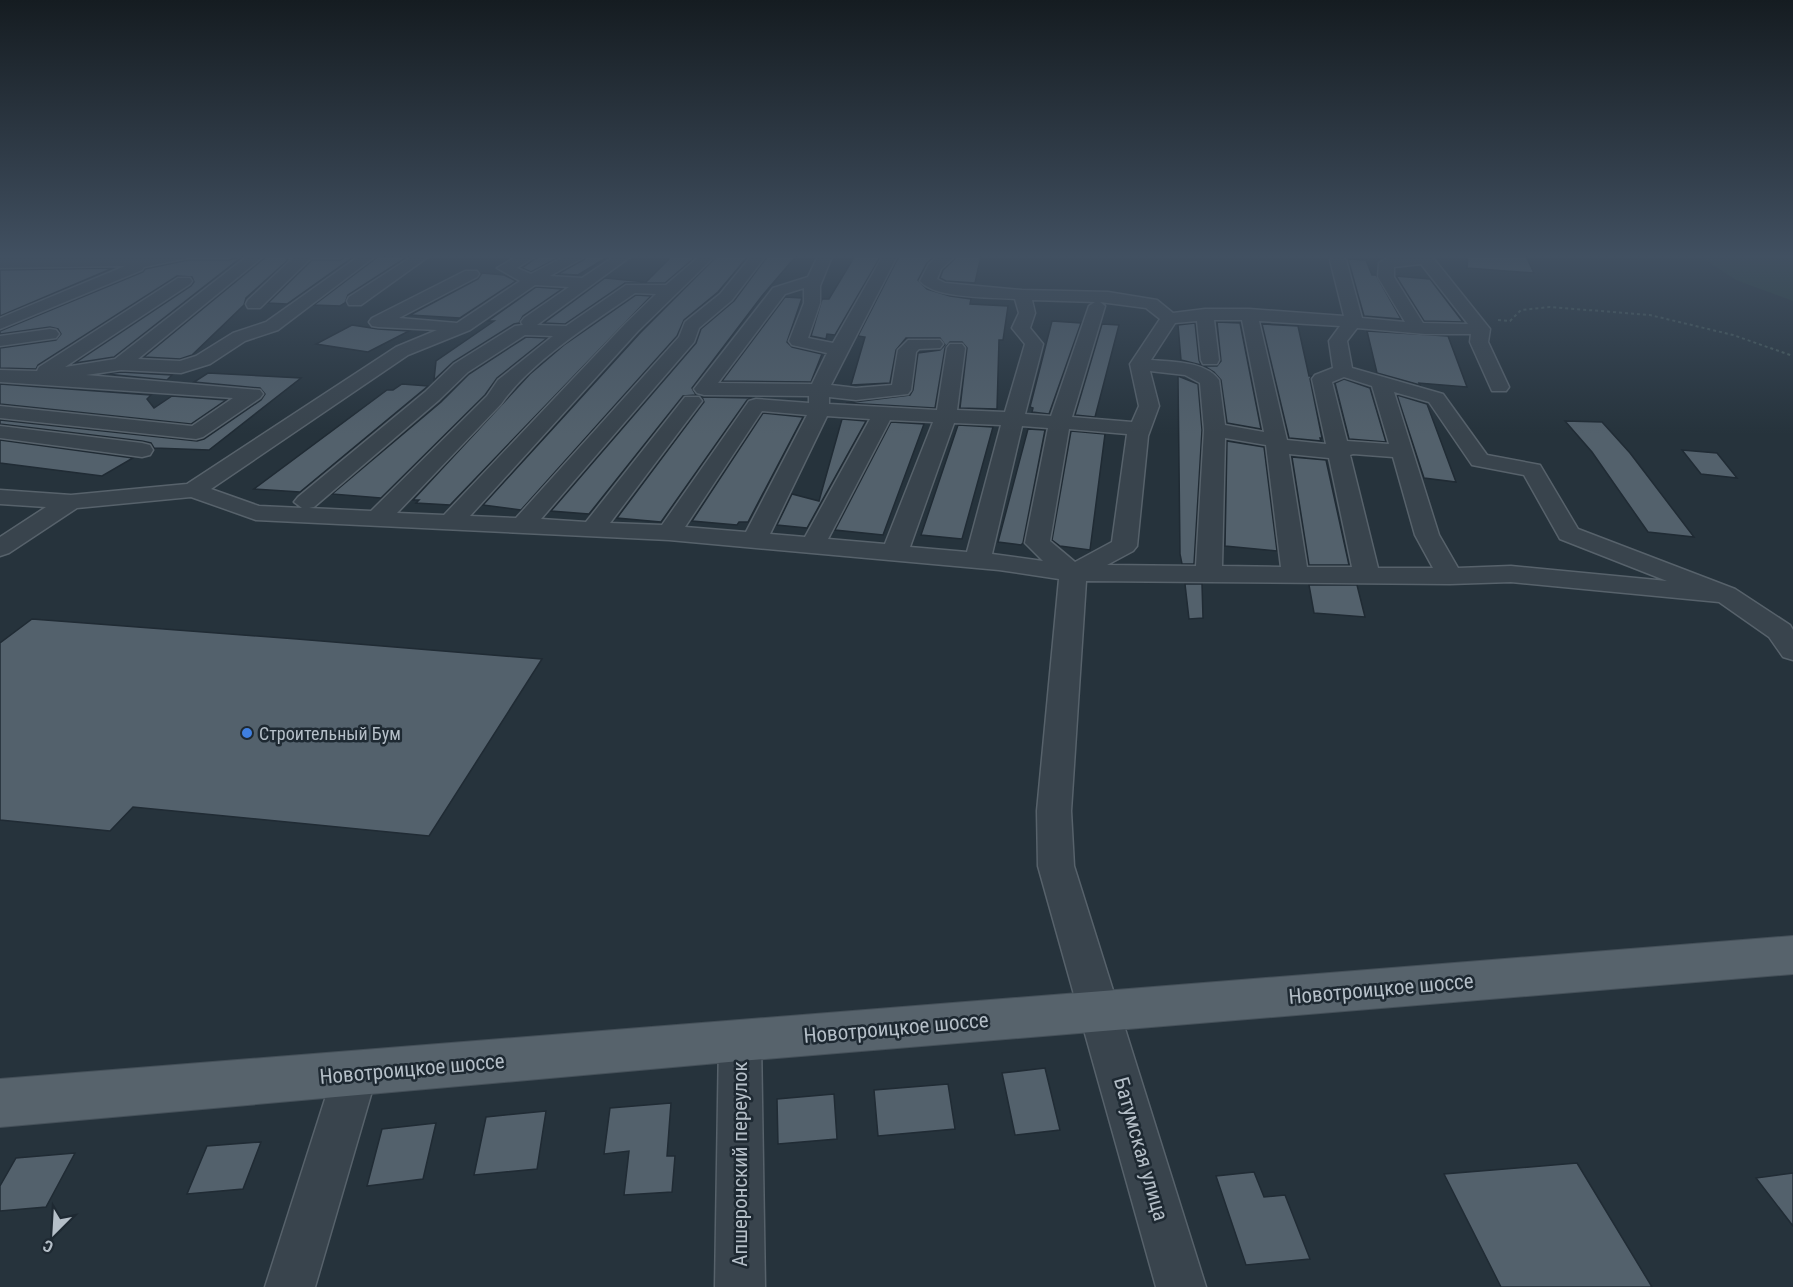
<svg xmlns="http://www.w3.org/2000/svg" width="1793" height="1287" font-family="'Roboto Condensed',sans-serif">
	<rect width="100%" height="100%" fill="#26333c"/>
	<path fill="#2a413f" d="M1793 255V301L1736 280 1704 259Z"/>
	<g fill="#53616c" stroke="#202b34" stroke-width="1.5">
		<path d="M542 254H565L531 272 522 268Z"/>
		<path d="M588 254H612L578 275 558 274 585 259Z"/>
		<path d="M669 254H699L665 283H625L565 324 544 323 605 278 646 282 669 259Z"/>
		<path d="M719 254H750L718 292 684 320 677 336 521 510 483 505 640 333Z"/>
		<path d="M769 254 797 255 762 296 692 388 696 395 683 396 589 514 551 511 696 343 701 329 734 301Z"/>
		<path d="M856 254H882L835 335 827 334 826 339 811 336 822 299H829Z"/>
		<path d="M900 254H937L927 263 918 280 927 289 950 296 971 299 970 304 1008 306 1003 340H999L997 409 960 408 967 348 962 342H950L945 348 935 408 846 403 910 395 913 390 918 353 940 350 945 345 940 338H906L896 350 890 383 851 385 865 337 858 336Z"/>
		<path d="M1468 254H1525L1534 273 1467 268Z"/>
		<path d="M281 255 288 260 246 298 244 305 192 355 180 359 144 357 267 256Z"/>
		<path d="M349 255H356L287 304 268 303 312 260H340Z"/>
		<path d="M959 255 981 256 975 283 946 281 940 278 943 270Z"/>
		<path d="M243 256 114 357 75 363 191 286 194 282 192 277 177 276 38 365 36 369 0 368V348L56 340 61 334 58 329 50 327 0 334V331L143 272 145 269 188 260H229Z"/>
		<path d="M379 256 407 257 348 295 345 303 340 306 314 305Z"/>
		<path d="M1348 259 1366 260 1372 275H1376L1401 319 1364 316Z"/>
		<path d="M113 268 0 316V270Z"/>
		<path d="M482 273 504 275 516 281 460 318 410 315 478 279Z"/>
		<path d="M1396 276 1430 279 1463 322 1424 321Z"/>
		<path d="M536 287 562 289 523 316 519 323 514 324 453 362 434 380 436 361 494 321H488Z"/>
		<path d="M636 295 651 296 450 505 416 503 419 500H413L530 374 564 345Z"/>
		<path d="M785 297 802 298 787 342 792 347 822 354 811 382 722 381Z"/>
		<path d="M1052 321 1081 323 1049 414 1032 412 1033 408 1030 407Z"/>
		<path d="M1217 322 1240 323 1261 429 1227 423 1221 380 1214 372 1204 366H1217L1221 361Z"/>
		<path d="M1195 323 1199 360 1201 365 1181 360 1178 325Z"/>
		<path d="M1102 324 1119 325 1095 417 1075 415Z"/>
		<path d="M1262 324 1298 326 1309 376H1312L1310 379 1322 438H1320L1321 441 1289 438Z"/>
		<path d="M352 325 378 329 409 331 368 352 316 344Z"/>
		<path d="M1367 331 1448 336 1467 387 1419 383 1420 385 1377 373Z"/>
		<path d="M526 337 547 338 497 378 485 395 381 498 332 494 441 402 469 374Z"/>
		<path d="M121 372 172 375 167 380 106 374Z"/>
		<path d="M208 373 301 378 209 450 154 448 151 443 142 441 0 424V420L197 441 204 439 261 400 265 394 260 388 194 382Z"/>
		<path d="M1178 376 1198 384 1202 430 1194 564H1182L1180 554Z"/>
		<path d="M1344 379 1370 388 1386 442 1349 439 1335 383Z"/>
		<path d="M0 384 151 395 147 399 154 408 172 396 226 400 191 424 0 404Z"/>
		<path d="M402 384 428 386 300 492 254 489 387 390H393Z"/>
		<path d="M1397 395 1427 404 1456 482 1424 478Z"/>
		<path d="M702 397 752 398 747 400 661 522 617 518 704 402Z"/>
		<path d="M763 413 803 417 748 522H739L737 525 692 521Z"/>
		<path d="M842 419 866 421 807 528 777 525 792 494 819 501Z"/>
		<path d="M1565 421 1602 422 1630 453 1694 537 1648 532 1592 452Z"/>
		<path d="M891 422 924 424 883 535 835 530Z"/>
		<path d="M958 425 993 427 962 539 921 535Z"/>
		<path d="M1028 429 1045 430 1023 543 1021 545 998 542Z"/>
		<path d="M1071 431 1105 434 1090 550 1060 546 1052 540Z"/>
		<path d="M0 440 133 458 102 476 0 463Z"/>
		<path d="M1227 441 1264 447 1277 551 1225 546Z"/>
		<path d="M1682 450 1717 453 1737 478 1701 474Z"/>
		<path d="M1292 457 1326 460 1349 565H1309Z"/>
		<path d="M1185 584H1202L1203 618 1189 619Z"/>
		<path d="M1309 585H1357L1365 617 1314 613Z"/>
		<path d="M32 619 297 639 542 659 429 836 133 807 110 831 0 820V643Z"/>
		<path d="M1045 1068 1060 1130 1015 1135 1002 1073Z"/>
		<path d="M948 1084 955 1129 878 1136 874 1090Z"/>
		<path d="M834 1094 837 1139 778 1144 777 1099Z"/>
		<path d="M671 1103 667 1156H675L672 1192 624 1195 629 1151 604 1154 610 1108Z"/>
		<path d="M546 1111 537 1169 474 1175 486 1117Z"/>
		<path d="M436 1123 423 1179 367 1186 382 1129Z"/>
		<path d="M261 1142 243 1189 187 1194 207 1146Z"/>
		<path d="M75 1153 46 1207 0 1211V1186L16 1158Z"/>
		<path d="M1577 1163 1652 1287H1501L1444 1174Z"/>
		<path d="M1254 1172 1264 1197 1285 1195 1310 1259 1246 1265 1216 1176Z"/>
		<path d="M1793 1173V1226L1756 1178Z"/>
	</g>
	<g fill="none" stroke-linecap="round" stroke-linejoin="round">
		<defs>
			<g id="minor">
				<path d="M167 254H236L229 258H188L144 267 142 270 0 329V318L125 266 0 268V258L24 256 148 257Z"/>
				<path d="M250 254H266L138 359 180 361 196 356 233 333 266 322 362 254H378L278 330 245 341 210 364 181 373 121 370 86 375 260 390 263 394 260 398 203 437 196 439 0 418V406L192 426 233 398 0 382V370L37 371 39 367 178 278H190L192 281 190 284 65 367 115 359Z"/>
				<path d="M283 254H347L340 258H311L260 308H248L246 304 248 300 293 258 285 257Z"/>
				<path d="M416 254H432L361 305H349L347 301 349 297Z"/>
				<path d="M521 254H539L517 268 531 274 569 254H586L584 257 550 276 582 278 618 254H634L537 325 566 326 626 285H666L702 254H717L638 331 470 516 516 518 679 337 685 322 720 294 753 254H767L732 300 699 328 694 342 541 519 586 522 685 397H699L702 401 699 405 610 523 662 525 749 401 756 399 809 403V396L704 395 697 393 694 389 773 288 808 277 819 254H833L820 286V303L808 338 833 343 884 254H898L831 385 856 388 892 385 898 350 908 340H940L943 344 940 348 919 349 916 352 911 390 908 394 856 400 829 397V404L937 410 947 348 950 344H962L965 348 957 410 1005 412 1025 344 1012 328 1019 313 1015 299C992 297 935 299 920 281L929 264 941 254H957L941 269 937 279 945 283 1022 290 1108 292 1157 300 1173 313 1205 309H1249L1344 316 1330 260 1338 255 1346 260 1362 318 1405 322 1378 277 1379 263 1387 258 1430 254 1490 329 1488 342 1509 387 1506 391H1492L1470 342 1471 334H1425L1357 328 1347 341 1352 368 1443 394 1487 455 1540 465 1578 529 1735 589 1790 625 1793 630V660L1783 657 1769 637 1719 602 1511 582 1450 584 1086 581 1071 811 1074 866 1206 1287H1156L1038 866 1037 811 1059 579 999 570 669 540 256 520 191 497 77 508 9 553 0 556V537L46 507 0 504V490L71 495 187 484 396 347 437 330 378 327 372 326 369 322 372 318 465 271H477L479 274 477 277 399 318 457 323 520 281 497 268ZM1421 264 1468 324 1423 323 1394 277V267ZM535 285 569 287 524 318 521 322 523 325 515 326 454 364 425 392 298 497 294 502 302 508 259 506 211 489 408 355 470 330ZM804 288V303L789 341 792 345 827 353 812 384 718 383 785 294ZM635 293 656 294 626 323 444 515 397 513 501 404C531 361 592 323 635 293ZM1032 300 1095 302 1089 306 1051 416 1025 414 1043 344 1030 328 1035 313ZM1100 302 1146 308 1160 319 1130 364 1139 406 1132 422 1072 417 1105 306ZM1214 320H1242L1264 432 1225 425 1219 380C1206 361 1171 362 1151 360L1175 323 1197 321 1201 360 1203 364H1217L1219 360ZM1259 321 1340 326 1329 341 1333 368 1315 375 1312 379 1326 444 1287 440ZM525 335 553 336 498 380 487 396 371 511 309 508 314 507 439 400 468 372ZM1150 371 1185 375 1200 383 1204 430 1196 566 1107 565 1133 551 1137 546 1148 436 1159 406ZM1344 377 1372 386 1389 444 1347 441 1332 382ZM1394 392 1429 402 1472 465 1524 475 1560 539 1667 581 1511 566 1458 568 1439 535ZM762 411 807 415 746 532 685 527ZM827 416 870 419 805 537 770 534ZM890 420 933 422 885 544 828 539ZM954 423 1001 425 967 552 910 547ZM1022 426 1048 428 1025 543 1043 561 992 554ZM1069 429 1127 434 1112 542 1075 562 1050 541ZM1225 438 1266 445 1281 567 1222 566ZM1289 454 1329 458 1352 567H1307ZM1353 454 1393 457 1415 535 1433 568H1378L1350 455Z"/>
				<path d="M50 329 56 330 59 334 56 338 0 346V336Z"/>
				<path d="M0 426 142 443 150 445 153 450 150 455 142 457 0 438Z"/>
				<path d="M740 1022 755 1027 761 1040 765 1287H715L719 1040 725 1027Z"/>
				<path d="M355 1054 370 1060 377 1074 315 1287H265L333 1074 340 1060Z"/>
			</g>
			<path id="major" d="M1793 936V974L740 1061 0 1127V1079Z"/>
		</defs>
		<use href="#minor" stroke="#57626b" stroke-width="3"/>
		<use href="#major" stroke="#455059" stroke-width="2"/>
		<path stroke="#495d5d" stroke-width="2" stroke-dasharray="3 3" stroke-linecap="butt" d="M1498 320 1510 321 1521 310 1550 307 1650 315 1733 335 1793 356"/>
		<use href="#minor" fill="#39444d" fill-rule="evenodd"/>
		<use href="#major" fill="#57636c" fill-rule="evenodd"/>
	</g>
	<linearGradient id="sky" x2="0" y2="1"><stop stop-color="#151c21"/><stop offset="0.59" stop-color="#415061"/><stop offset="1" stop-color="#415061" stop-opacity="0"/></linearGradient>
	<rect width="1793" height="434" fill="url(#sky)"/>
	<circle fill="#3f7fe0" stroke="#1e2932" stroke-width="2" cx="247" cy="733" r="6"/>
	<g text-anchor="middle" dominant-baseline="central" stroke-width="5" stroke-linejoin="round" paint-order="stroke">
		<g font-size="18" fill="#b5bfc8" stroke="#1e2932" text-anchor="start">
			<text x="259" y="733">Строительный Бум</text>
		</g>
		<g font-size="21" fill="#b5bfc8" stroke="#1e2932">
			<text transform="translate(1381 989) rotate(-5)">Новотроицкое шоссе</text>
			<text transform="translate(896 1028) rotate(-5)">Новотроицкое шоссе</text>
			<text transform="translate(412 1069) rotate(-5)">Новотроицкое шоссе</text>
			<text transform="translate(1141 1149) rotate(74)">Батумская улица</text>
			<text transform="translate(740 1164) rotate(-90)">Апшеронский переулок</text>
		</g>
	</g>
	<g transform="translate(54 1233) rotate(204)" stroke="#1e2932" stroke-width="4.5" paint-order="stroke">
	<path d="M0-4.5L10 22L0 15L-10 22Z" fill="#b5bfc8"/>
	<text y="-9" font-size="16" font-weight="bold" text-anchor="middle" fill="#b5bfc8">С</text>
	</g>
</svg>
